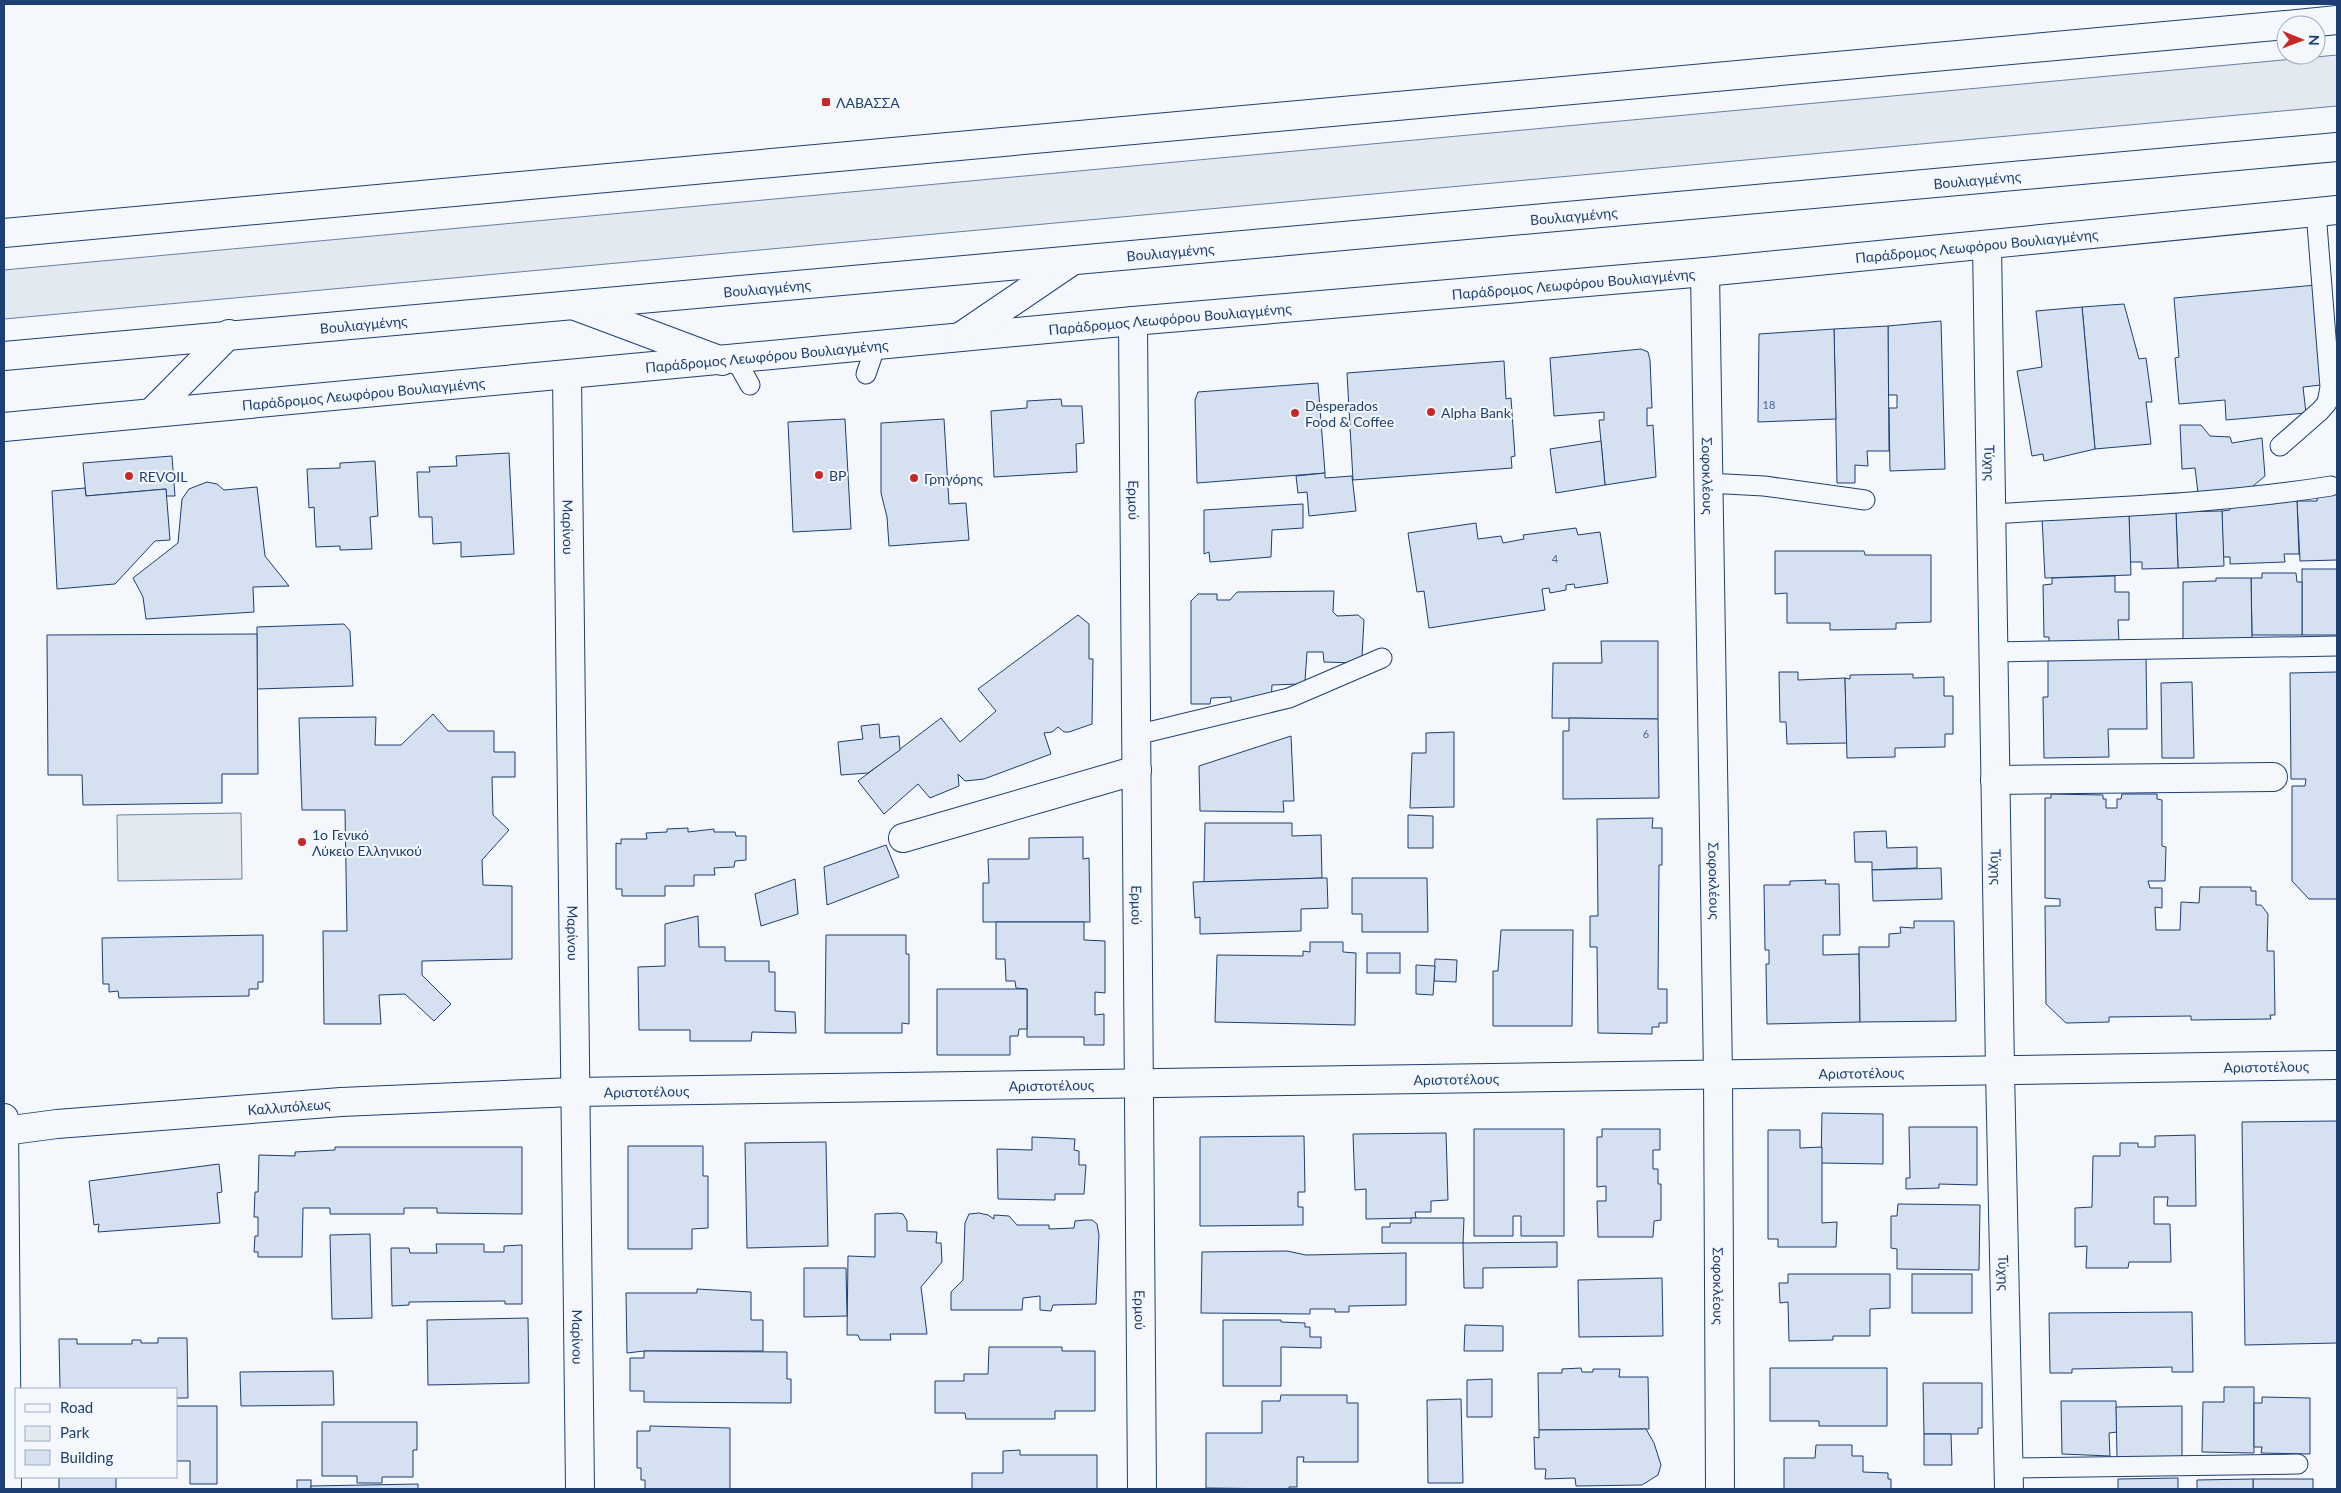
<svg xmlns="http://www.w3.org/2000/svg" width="2341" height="1493" font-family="Lato,sans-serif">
	<rect width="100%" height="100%" fill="#f4f7fb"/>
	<g fill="#e3e9f0" stroke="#687fa3">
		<path d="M2337 55V106L4 319V270Z"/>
		<path d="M241 813 242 879 118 881 117 815Z"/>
	</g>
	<g fill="#d5e0f0" stroke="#1d3f73">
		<path d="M2316 285 2321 385 2303 387 2306 413 2226 420 2225 400 2179 404 2175 358 2179 357 2174 298Z"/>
		<path d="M2124 304 2139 359 2146 358 2152 402H2146L2151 444 2095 449 2082 307Z"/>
		<path d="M2082 307 2095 449 2044 461 2043 454 2032 456 2017 371 2042 367 2036 311Z"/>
		<path d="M1941 321 1945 469 1890 471 1889 408H1897V395H1888V326Z"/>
		<path d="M1888 326 1889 451H1867L1868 466 1855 465V483H1837L1834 329Z"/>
		<path d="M1834 329 1836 419 1758 422 1759 334Z"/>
		<path d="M1641 349 1648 352 1650 360 1652 408H1647V426L1653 425 1656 477 1605 485 1599 420H1604V412L1554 416 1550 358Z"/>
		<path d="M1504 361 1506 399 1511 398 1515 456 1511 457 1512 468 1353 480 1347 373Z"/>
		<path d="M1318 383 1325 473 1197 483 1195 400 1198 392Z"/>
		<path d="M1061 399 1062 406H1082L1084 443 1076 444 1077 472 994 477 991 411 1027 408V401Z"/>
		<path d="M845 419 851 529 793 532 788 422Z"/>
		<path d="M944 419 949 504 966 503 969 540 889 546 887 517 881 493V423Z"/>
		<path d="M2180 425H2201L2210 436 2230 437 2232 443 2262 438 2265 476 2247 491 2198 493 2195 468 2182 469Z"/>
		<path d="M1601 441 1605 485 1556 493 1550 449Z"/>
		<path d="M509 453 514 554 461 557V542L433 544 432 517H419L417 472H430L429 467 457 466 456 456Z"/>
		<path d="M172 456 175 496H166V489L86 496 83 463Z"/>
		<path d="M375 461 378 516 370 517 372 549 340 550V546L316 547 314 507 309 508 307 469 340 468V463Z"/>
		<path d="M1325 473V478L1352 476 1356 511 1309 516 1307 492 1298 493 1296 476Z"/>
		<path d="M207 482 217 484 224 490 257 487 265 556 289 586 253 587 254 612 146 619 143 597 133 578 178 543 182 499 189 489Z"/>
		<path d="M85 488 86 496 166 489 170 540 155 541 115 584 57 589 52 491Z"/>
		<path d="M2337 492V560L2300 561 2297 501H2317V493Z"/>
		<path d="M2297 501 2299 554H2284L2285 562 2230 564V557H2223L2222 511 2230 510V504Z"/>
		<path d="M1303 504V528L1272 530 1271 557 1210 562 1209 552 1204 554V510Z"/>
		<path d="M2222 511 2224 566 2178 568 2176 512Z"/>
		<path d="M2176 512 2178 568 2142 569V562H2130L2129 514Z"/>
		<path d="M2129 514 2131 575 2045 578 2042 517Z"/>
		<path d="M1476 523 1478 539 1501 536 1503 543 1524 539 1523 535 1576 528 1578 535 1600 532 1608 583 1575 588 1574 584 1566 585V590L1550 593 1549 588 1542 589 1545 610 1429 628 1424 591 1417 592 1408 533Z"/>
		<path d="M1775 551H1864L1865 555H1931V622L1896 623V629L1830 630V623H1787V593L1775 594Z"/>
		<rect x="2302" y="569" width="35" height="66"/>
		<path d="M2262 573H2296L2297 582H2302V635H2252L2251 578H2262Z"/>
		<path d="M2115 576V592H2129V620H2118L2119 642 2049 643V637H2044L2043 585 2052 584V578Z"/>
		<path d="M2216 578H2251L2252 641H2183V582L2216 581Z"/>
		<path d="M1334 591 1333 612 1337 616 1358 615 1364 620 1362 657 1357 663 1324 662 1323 652H1307L1305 681 1299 684 1272 685 1271 703H1231V697L1211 698 1210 704H1191V601L1198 594H1217V600H1230L1237 592Z"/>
		<path d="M1078 615 1089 624V659H1093L1092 724 1069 732H1064L1058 727 1052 732 1044 733 1051 754 984 779 965 781 958 774 959 786 930 798 918 784 884 814 858 781 941 718 960 742 996 711 978 689Z"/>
		<path d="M344 624 350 631 353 686 257 689V627Z"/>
		<path d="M257 634 258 774H222V803L83 805 82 775H48L47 635Z"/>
		<path d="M1601 641H1658V719L1552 718 1553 663H1602Z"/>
		<path d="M2146 656 2147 729H2108L2109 757 2044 758 2043 697H2048V657Z"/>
		<path d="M1779 672H1798V680L1845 678 1847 743 1787 744 1786 722H1780Z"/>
		<path d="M2337 672V899H2309L2292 881V786H2305L2306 779H2291L2290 673Z"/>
		<path d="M1913 674V678L1944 677V696H1953V734H1945V747L1895 748V757L1847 758 1845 678 1850 679V675Z"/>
		<path d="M2192 682 2194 758H2162L2161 683Z"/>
		<path d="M433 714 448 731H494V752H515V777H492L493 815 509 830 482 860 483 885 512 886V959L422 961V975L451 1004 434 1021 405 994 379 995 381 1024H324L323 931H347L345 810H302L299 718 376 717 375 745H401Z"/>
		<path d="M1569 718 1658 719 1659 798 1563 799V731H1569Z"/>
		<path d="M879 724 880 738 899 736 900 750 868 773 841 775 838 742 863 739 861 726Z"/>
		<path d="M1454 732V807L1410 808 1412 753H1426V733Z"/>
		<path d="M1291 736 1294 801H1283L1284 812 1200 811 1199 766Z"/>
		<path d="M2051 794 2103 795V799H2106V808H2117V799H2121L2122 794H2157V799L2162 800V846L2166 847 2165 881H2148L2150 888H2162V908L2155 907 2156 930H2180L2181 902 2199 903 2200 887H2251V891H2256V905H2261L2268 914 2267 951H2274L2275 1015H2270L2271 1019 2191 1020V1016L2109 1017V1022L2066 1023 2046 1004 2045 906H2060V899L2045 898V798H2051Z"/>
		<path d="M1408 815 1433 816V848H1408Z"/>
		<path d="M1653 818 1652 828H1662V865H1659L1658 989H1667V1023H1659V1027H1652V1034L1598 1033 1597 947H1590V916H1598L1597 819Z"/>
		<path d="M1205 823H1292V836L1321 835 1322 878 1204 882Z"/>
		<path d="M688 828V832L714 829V832H735L736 836H746V860L735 861 734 867 714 868 715 875H694V886H665V896H622V889H616V843L621 844V839H647L646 833 667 832V829Z"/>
		<path d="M1886 831 1887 848 1917 847V868L1872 870V862H1855L1854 832Z"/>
		<path d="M1083 837V859L1089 858 1090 922H983V883H989L988 859H1029V838Z"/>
		<path d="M886 845 899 877 827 905 824 867Z"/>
		<path d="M1941 868 1942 899 1873 901 1872 870Z"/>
		<path d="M1322 878H1327L1328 908 1301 909V931L1200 934V917L1195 918 1193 882Z"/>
		<path d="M1352 878H1427L1428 932H1362V914H1352Z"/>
		<path d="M795 879 798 914 761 926 755 894Z"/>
		<path d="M1826 880 1825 884H1839L1840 935H1823V955L1859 954 1860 1022 1767 1024 1766 964H1769V950H1765L1764 885H1790V881Z"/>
		<path d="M698 916 699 947H725V961H769V972H775V1011L795 1012 796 1033 752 1032 751 1041H690V1030H639L638 967 665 966V924Z"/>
		<path d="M1914 921H1954L1956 1021 1860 1022 1859 947H1889V934L1901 933 1900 927 1914 928Z"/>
		<path d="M996 922H1084V940L1105 941V993L1095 992V1015L1104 1014V1045H1084V1037H1027V989L1016 988 1015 981H1006L1005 959H996Z"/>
		<path d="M1501 930H1573L1572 1026H1493V971H1498Z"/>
		<path d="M263 935V982H258V989H249V996L119 998 118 991 109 992V984H103L102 938Z"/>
		<path d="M826 935H906V954H909V1024L902 1023V1033H825Z"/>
		<path d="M1310 942H1343V952L1356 953 1355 1025 1215 1022 1217 955 1303 956V951L1310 952Z"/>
		<rect x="1367" y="953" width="33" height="20"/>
		<path d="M1435 959 1457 960 1456 982 1434 981Z"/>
		<path d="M1416 965 1435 966 1433 995 1416 994Z"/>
		<path d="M937 989H1027V1029H1019L1018 1036H1010V1055H937Z"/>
		<path d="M1822 1113 1883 1114V1164L1821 1163Z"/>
		<path d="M2337 1121V1343L2245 1345 2242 1122Z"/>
		<path d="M1909 1127H1977V1185L1939 1184V1188L1906 1189V1178H1910Z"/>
		<path d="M1474 1129H1564V1236H1521V1216H1513V1236H1474Z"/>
		<path d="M1602 1129H1660V1150H1653V1169H1658V1184H1661V1220L1654 1221 1653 1237H1598L1597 1201H1606V1186L1597 1187V1137H1602Z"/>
		<path d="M1768 1130H1800V1148L1822 1147V1223L1837 1222 1836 1247H1778V1239H1768Z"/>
		<path d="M1446 1133 1448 1200 1431 1201V1212H1415L1416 1218 1366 1219V1189L1355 1190 1353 1134Z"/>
		<path d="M2195 1135 2196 1206H2167L2168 1197H2154V1224H2170L2171 1262H2129L2128 1268H2086L2087 1246 2075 1247V1208L2092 1207 2093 1156H2120V1143H2138V1147H2155V1136Z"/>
		<path d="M1304 1136 1305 1192H1298V1207H1303V1225L1200 1226V1137Z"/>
		<path d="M1032 1137 1075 1139 1074 1150 1079 1151V1165H1086L1084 1194H1055V1200L998 1199 997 1149 1032 1150Z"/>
		<path d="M826 1142 828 1246 747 1248 745 1143Z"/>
		<path d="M628 1146H703V1176H708V1228L692 1229V1249H628Z"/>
		<path d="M335 1147H522V1214L437 1213V1208H404V1214H330V1208H303L302 1257H258V1252H254L255 1236H258V1217H254L255 1192H258L259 1155 295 1156V1152L335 1150Z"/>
		<path d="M219 1164 222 1192 217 1193 220 1223 98 1232 99 1224 94 1225 89 1181Z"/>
		<path d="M1898 1204 1980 1205 1979 1270 1897 1269V1249L1891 1248V1216H1897Z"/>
		<path d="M898 1213 903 1214 907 1221V1231L937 1232 936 1243H941L942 1262 921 1287 927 1334H890L891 1340H860L858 1335H847L848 1256 875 1257V1214Z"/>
		<path d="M979 1213 988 1215 994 1219V1215L1009 1216 1017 1225H1049V1229L1074 1228 1075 1221 1085 1220H1092L1097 1224 1099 1235 1096 1304 1053 1305 1051 1311 1040 1310V1296L1023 1298 1022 1310H951V1292L963 1280 965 1223 969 1214Z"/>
		<path d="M1411 1218H1464L1463 1243H1382V1227H1390V1223H1411Z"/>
		<path d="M370 1234 372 1318 332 1319 330 1235Z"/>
		<path d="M1557 1242V1267L1483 1268V1288H1464L1463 1243Z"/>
		<path d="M436 1244H484V1252H504V1246L522 1245V1304H505V1301L409 1302V1305L392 1306 391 1248H409L410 1253H437Z"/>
		<path d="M1287 1251 1306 1255 1406 1253V1305L1349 1306V1312H1335V1309H1310V1314L1201 1313 1202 1252Z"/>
		<path d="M804 1268H846L847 1316 804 1317Z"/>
		<path d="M1788 1274H1890V1308L1870 1309V1336H1833V1340L1789 1341 1788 1302 1780 1303 1779 1283H1788Z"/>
		<rect x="1912" y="1274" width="60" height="39"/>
		<path d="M1662 1278 1663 1336 1579 1337 1578 1280Z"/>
		<path d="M697 1289 751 1292V1320H763V1351H644L627 1353 626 1293H697Z"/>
		<path d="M2192 1312 2193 1372H2172V1367L2072 1369V1373H2050L2049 1313Z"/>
		<path d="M528 1318 529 1383 428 1385 427 1320Z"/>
		<path d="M1223 1320H1281V1322L1305 1323V1327H1310V1337H1321V1348L1281 1347V1386H1223Z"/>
		<path d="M1465 1325 1503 1326V1351H1464Z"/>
		<path d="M158 1338H187L188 1398H176V1389H60L59 1339H77V1344H132V1340H141V1343H158Z"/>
		<path d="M989 1347H1062V1351H1095V1411H1055V1419H966L965 1413H935V1381H964V1374H988Z"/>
		<path d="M644 1351 787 1352V1379H791V1403L644 1402V1391H630V1358H644Z"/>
		<path d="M1581 1368 1582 1372H1593V1369H1620L1619 1377H1648L1649 1429 1539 1430 1538 1373H1562V1369Z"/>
		<path d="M1770 1368H1887V1426H1819V1421H1770Z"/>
		<path d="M333 1371 334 1405 241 1406 240 1372Z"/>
		<path d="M1492 1379V1417H1467V1380Z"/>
		<path d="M1923 1383H1982V1428H1978V1434H1924Z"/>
		<path d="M2224 1387H2254V1453L2202 1452 2203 1402H2224Z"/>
		<path d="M1281 1395H1347V1403H1358V1462H1303L1304 1457H1297V1487H1289V1489L1206 1488V1433H1262V1401H1280Z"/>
		<path d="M2262 1397 2310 1398V1454L2261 1453 2262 1447H2254V1403H2262Z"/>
		<path d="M1461 1399 1463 1483H1428L1427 1400Z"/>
		<path d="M2061 1401H2116L2117 1432 2109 1433 2110 1456 2062 1454Z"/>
		<path d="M176 1406H217V1484H190V1461H176Z"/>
		<path d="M2182 1406V1457L2117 1458 2116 1407Z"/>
		<path d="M322 1422H417V1450H413V1477H382V1483H357V1476H322Z"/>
		<path d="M650 1426 730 1428V1489H645V1480H641V1468H637V1431H650Z"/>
		<path d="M1646 1429 1654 1443 1661 1465 1658 1475 1642 1485 1576 1486 1575 1478 1545 1479 1546 1469H1535L1534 1437 1539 1438V1430Z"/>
		<path d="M1924 1434H1951L1952 1465H1924Z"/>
		<path d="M1816 1445H1852V1456H1863V1472L1888 1473V1479H1891V1489H1784V1458H1815Z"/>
		<path d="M1020 1450V1455H1097V1489H972V1473H1003V1451Z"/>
		<rect x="59" y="1477" width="57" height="12"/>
		<path d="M2178 1478V1489H2118V1479Z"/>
		<rect x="2253" y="1479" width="60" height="10"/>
		<path d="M2253 1479V1489H2197V1480Z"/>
		<rect x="297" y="1480" width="14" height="9"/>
		<path d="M418 1484V1489H311V1486Z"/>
	</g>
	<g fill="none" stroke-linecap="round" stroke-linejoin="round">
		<defs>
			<g id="service">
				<path d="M736 360 750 385"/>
				<path d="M866 374 876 345"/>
				<path d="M2280 446 2320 411 2327 403 2330 387 2316 212"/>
				<path d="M1707 483 1764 486 1865 500"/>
				<path d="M1990 514C2104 507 2218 504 2331 486"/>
				<path d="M1993 652 2337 646"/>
				<path d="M1136 735 1289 698 1382 658"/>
				<path d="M2009 1468 2298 1464"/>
			</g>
			<g id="minor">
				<path id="s1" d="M1987 245 2000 1070 2009 1489"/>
				<path id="s2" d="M1705 272 1718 1075 1720 1489"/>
				<path id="s3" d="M1133 321 1142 1489"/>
				<path id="s4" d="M567 375 580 1489"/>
				<path d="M1995 780 2273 777"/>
				<path d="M903 838 1137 770"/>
				<path d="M4 1118 7 1489"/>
				<path id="s5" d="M4 1131 57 1124 341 1102 574 1092 2337 1065"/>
			</g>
			<g id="tertiary">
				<path id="s6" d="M4 427 1133 321 1705 272 2337 210"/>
			</g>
			<g id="primary">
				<path d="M2287 25 2337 20"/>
				<path d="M4 233 2286 25"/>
				<path d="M575 306 722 361"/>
				<path d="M960 337 1072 261"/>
				<path id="s7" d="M4 356 2337 147"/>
				<path d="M152 412 229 334"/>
			</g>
		</defs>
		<use href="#service" stroke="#1d3f73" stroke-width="21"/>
		<use href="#minor" stroke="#1d3f73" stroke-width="30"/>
		<use href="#tertiary" stroke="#1d3f73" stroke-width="30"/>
		<use href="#primary" stroke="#1d3f73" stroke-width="30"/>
		<use href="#service" stroke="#f4f7fb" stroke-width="19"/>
		<use href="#minor" stroke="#f4f7fb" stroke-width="28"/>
		<use href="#tertiary" stroke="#f4f7fb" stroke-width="28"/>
		<use href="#primary" stroke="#f4f7fb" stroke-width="28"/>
	</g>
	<g fill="#c62828" stroke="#f4f7fb" stroke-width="2">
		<rect x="821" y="97" width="10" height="10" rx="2.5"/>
		<circle cx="1431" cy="412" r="5"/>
		<circle cx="1295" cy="413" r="5"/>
		<circle cx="819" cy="475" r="5"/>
		<circle cx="129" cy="476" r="5"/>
		<circle cx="914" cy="478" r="5"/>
		<circle cx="302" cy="842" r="5"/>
	</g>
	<g text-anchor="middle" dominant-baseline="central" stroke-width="4" stroke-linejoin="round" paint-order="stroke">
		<g font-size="11" fill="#4b6792">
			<text x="1769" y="404">18</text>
			<text x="1555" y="558">4</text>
			<text x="1646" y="733">6</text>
		</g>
		<g font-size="14" fill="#1d3f73" stroke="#f4f7fb" text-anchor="start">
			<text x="836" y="102">ΛΑΒΑΣΣΑ</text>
			<text x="1305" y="405">Desperados<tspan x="1305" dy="16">Food &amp; Coffee</tspan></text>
			<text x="1441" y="412">Alpha Bank</text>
			<text x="829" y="475">BP</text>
			<text x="139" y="476">REVOIL</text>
			<text x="924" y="478">Γρηγόρης</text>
			<text x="312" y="834">1ο Γενικό<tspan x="312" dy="16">Λύκειο Ελληνικού</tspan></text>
		</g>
		<g font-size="14" fill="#1d3f73" stroke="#f4f7fb">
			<text stroke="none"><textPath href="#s7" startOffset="1981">Βουλιαγμένης</textPath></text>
			<text stroke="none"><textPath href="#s7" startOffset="1576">Βουλιαγμένης</textPath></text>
			<text stroke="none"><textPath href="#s6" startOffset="1981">Παράδρομος Λεωφόρου Βουλιαγμένης</textPath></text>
			<text stroke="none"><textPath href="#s7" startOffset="1171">Βουλιαγμένης</textPath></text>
			<text stroke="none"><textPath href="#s6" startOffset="1576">Παράδρομος Λεωφόρου Βουλιαγμένης</textPath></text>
			<text stroke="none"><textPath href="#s7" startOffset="766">Βουλιαγμένης</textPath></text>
			<text stroke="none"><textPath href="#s6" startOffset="1171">Παράδρομος Λεωφόρου Βουλιαγμένης</textPath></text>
			<text stroke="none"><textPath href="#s7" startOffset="361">Βουλιαγμένης</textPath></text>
			<text stroke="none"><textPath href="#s6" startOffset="766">Παράδρομος Λεωφόρου Βουλιαγμένης</textPath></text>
			<text stroke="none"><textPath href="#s6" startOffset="361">Παράδρομος Λεωφόρου Βουλιαγμένης</textPath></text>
			<text stroke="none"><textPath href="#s1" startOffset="218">Τύχης</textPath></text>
			<text stroke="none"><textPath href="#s2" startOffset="204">Σοφοκλέους</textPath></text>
			<text stroke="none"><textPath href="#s3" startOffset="179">Ερμού</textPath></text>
			<text stroke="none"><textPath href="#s4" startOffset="152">Μαρίνου</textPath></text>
			<text stroke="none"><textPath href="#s1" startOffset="622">Τύχης</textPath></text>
			<text stroke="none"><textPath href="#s2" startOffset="609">Σοφοκλέους</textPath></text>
			<text stroke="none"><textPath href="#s3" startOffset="584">Ερμού</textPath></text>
			<text stroke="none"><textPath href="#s4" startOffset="558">Μαρίνου</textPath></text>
			<text stroke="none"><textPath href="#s5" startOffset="2264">Αριστοτέλους</textPath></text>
			<text stroke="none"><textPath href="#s5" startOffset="1859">Αριστοτέλους</textPath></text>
			<text stroke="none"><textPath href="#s5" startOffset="1454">Αριστοτέλους</textPath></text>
			<text stroke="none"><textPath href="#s5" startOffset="1049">Αριστοτέλους</textPath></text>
			<text stroke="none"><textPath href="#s5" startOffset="644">Αριστοτέλους</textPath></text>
			<text stroke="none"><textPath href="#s5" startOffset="286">Καλλιπόλεως</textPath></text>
			<text stroke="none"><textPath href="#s1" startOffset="1028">Τύχης</textPath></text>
			<text stroke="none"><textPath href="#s2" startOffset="1014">Σοφοκλέους</textPath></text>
			<text stroke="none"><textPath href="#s3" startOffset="989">Ερμού</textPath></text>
			<text stroke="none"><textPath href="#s4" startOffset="962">Μαρίνου</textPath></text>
		</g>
	</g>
	<rect width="2341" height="1493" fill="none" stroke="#1d3f73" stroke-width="10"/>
	<rect x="15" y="1388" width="162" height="90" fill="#f4f7fb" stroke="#9eadc5"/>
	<rect x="25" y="1404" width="25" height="8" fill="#f4f7fb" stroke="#9eadc5"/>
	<text x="60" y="1413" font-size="15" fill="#1d3f73">Road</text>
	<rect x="25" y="1426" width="25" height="15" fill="#e3e9f0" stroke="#9eadc5"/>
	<text x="60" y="1438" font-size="15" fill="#1d3f73">Park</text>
	<rect x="25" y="1450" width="25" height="15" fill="#d5e0f0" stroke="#9eadc5"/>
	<text x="60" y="1463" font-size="15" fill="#1d3f73">Building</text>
	<g transform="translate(2301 40) rotate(91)"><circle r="24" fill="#f4f7fb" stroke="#9eadc5"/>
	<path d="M0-4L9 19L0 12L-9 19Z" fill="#c62828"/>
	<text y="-8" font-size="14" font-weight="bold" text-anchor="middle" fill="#1d3f73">N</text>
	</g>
</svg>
